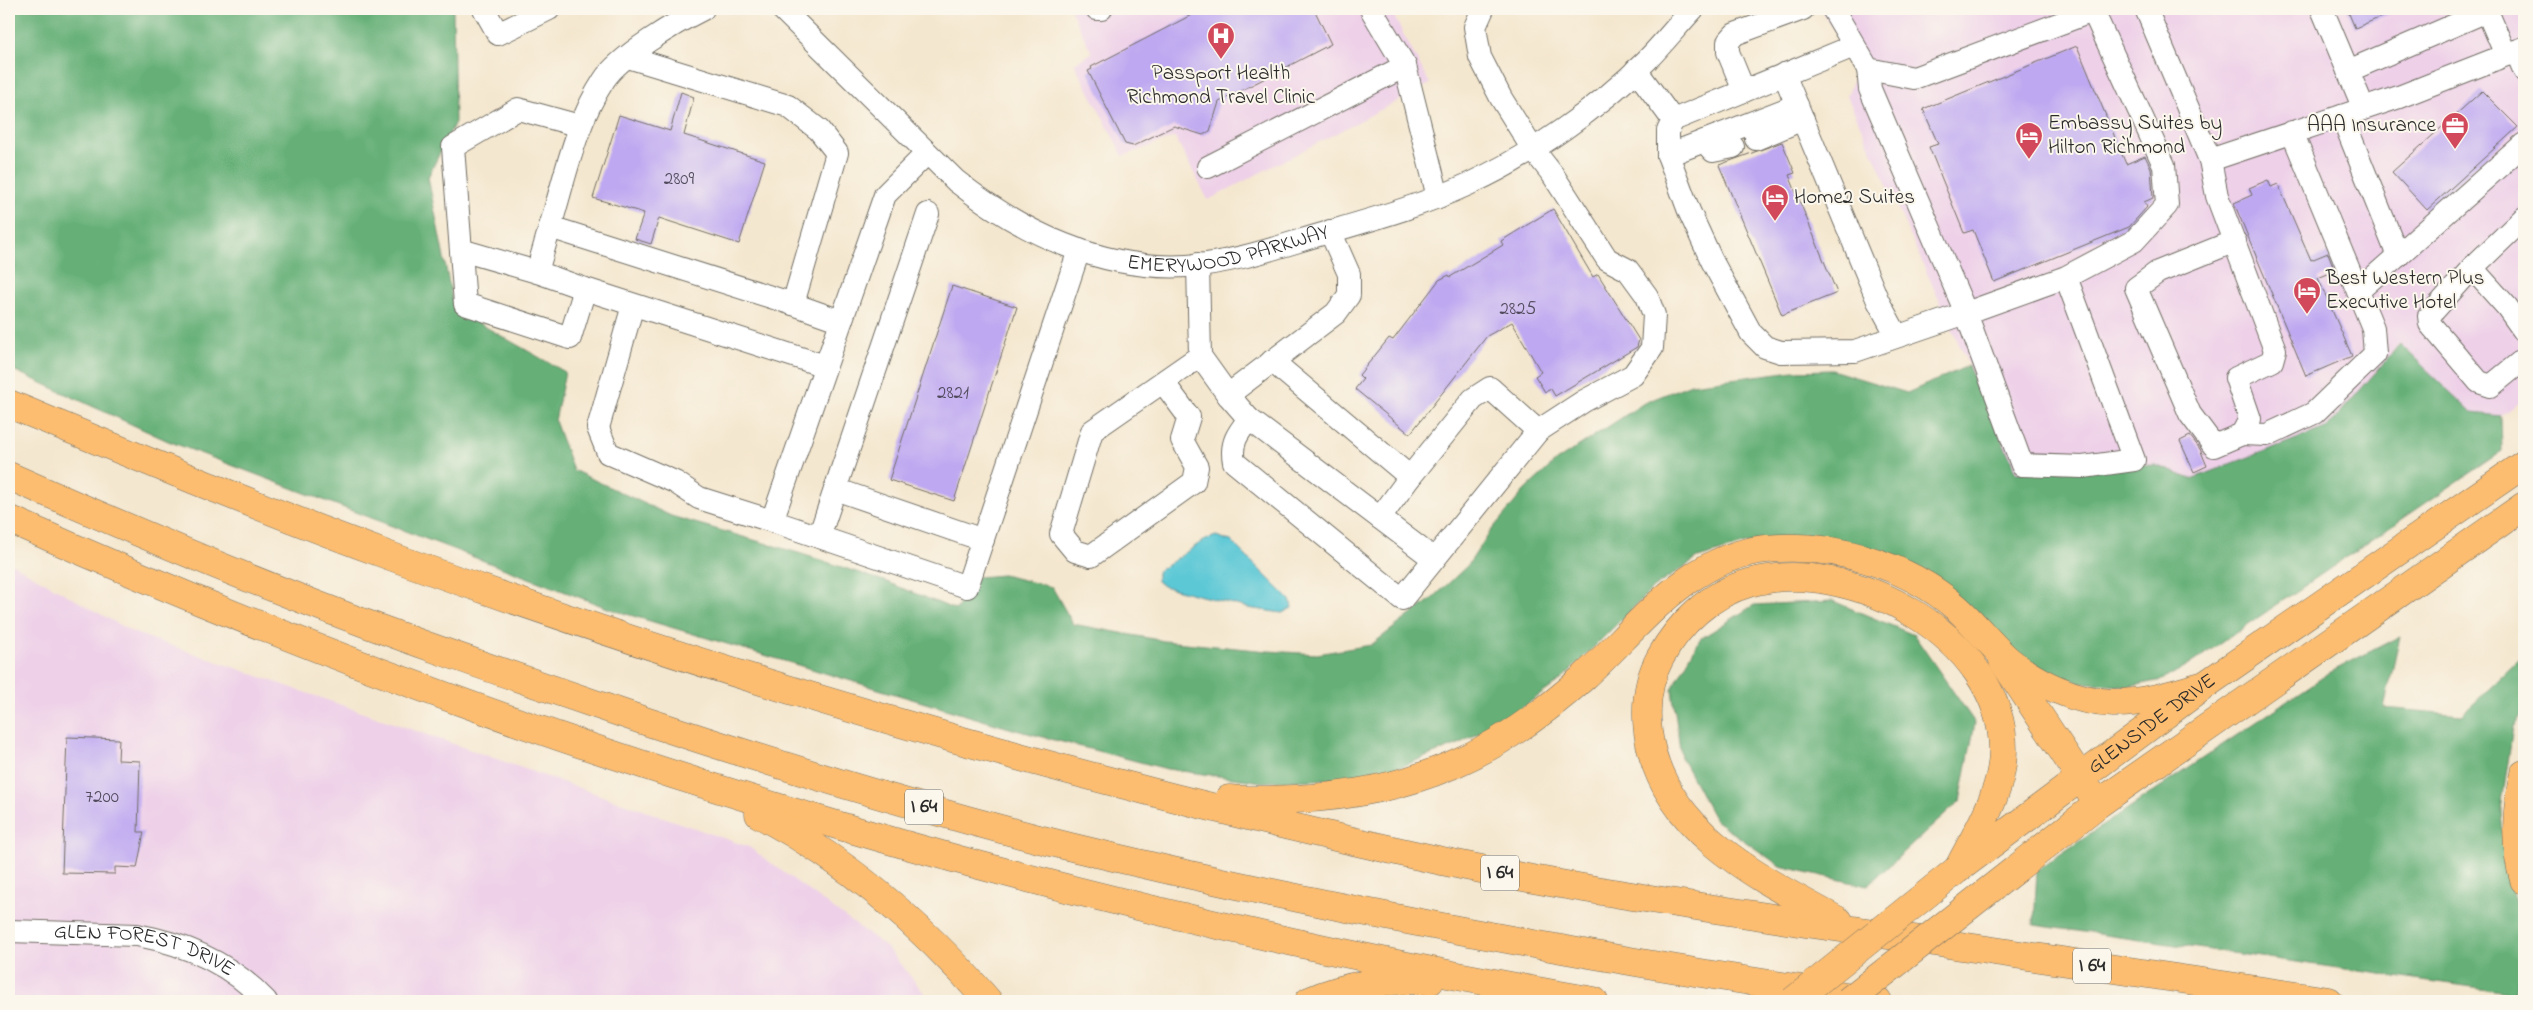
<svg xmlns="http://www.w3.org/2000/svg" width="2533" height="1010" font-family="'Indie Flower',sans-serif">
	<rect width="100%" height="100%" fill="#fbf7ec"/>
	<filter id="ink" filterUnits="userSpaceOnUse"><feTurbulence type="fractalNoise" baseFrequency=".02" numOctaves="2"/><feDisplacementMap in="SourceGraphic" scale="10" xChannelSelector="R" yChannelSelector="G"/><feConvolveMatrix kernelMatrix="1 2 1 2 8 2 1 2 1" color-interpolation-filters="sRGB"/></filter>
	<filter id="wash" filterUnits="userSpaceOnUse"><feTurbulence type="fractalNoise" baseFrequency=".0096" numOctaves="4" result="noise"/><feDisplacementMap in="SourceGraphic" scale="20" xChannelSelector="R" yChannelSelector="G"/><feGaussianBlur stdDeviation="1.12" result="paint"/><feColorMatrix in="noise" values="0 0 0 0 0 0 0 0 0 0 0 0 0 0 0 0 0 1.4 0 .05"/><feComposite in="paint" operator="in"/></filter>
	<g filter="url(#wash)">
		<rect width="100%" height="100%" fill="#f4e7cf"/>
		<g fill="#eed0e8">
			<path d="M1070 9H1390L1430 84 1208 200 1175 137 1123 156 1074 63 1092 53Z"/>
			<path d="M1820 9H2524V399L2501 416 2472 413 2399 344 2328 427 2191 479 2155 465 2017 473 1847 96 1858 67Z"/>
			<path d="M9 562 132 632 749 847 886 947 931 1001H9Z"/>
		</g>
		<g fill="#66b078" stroke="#486e52">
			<path d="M9 9H453L455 122 428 177 454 309 565 372 555 421 573 470 671 516 802 554 887 582 956 610 977 577 1003 575 1052 587 1073 624 1164 641 1268 651 1317 654 1371 645 1433 598 1468 565 1490 532 1524 491 1556 461 1644 403 1691 384 1794 371 1832 370 1907 393 1968 366 2017 473 2155 465 2191 479 2328 427 2400 344 2472 413 2501 416 2502 451 2193 662 2162 680 2128 687 2079 682 2045 671 2016 655 1900 563 1763 539 1698 558 1654 587 1560 681 1510 716 1461 743 1395 769 1338 779 1262 782 1167 769 1016 730 613 610 168 441 9 368Z"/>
			<path d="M1833 601 1914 635 1975 723 1960 801 1867 886 1780 866 1715 820 1681 757 1672 689 1700 639 1754 605Z"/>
			<path d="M2400 636 2384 708 2462 715 2524 655V711L2513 728 2501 810 2506 873 2524 925V962L2515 993 2034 925 2037 870 2329 673Z"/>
		</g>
		<path fill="#5cc8d5" stroke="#447a80" d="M1216 536 1231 541 1290 600 1292 608 1282 613 1248 608 1163 586 1157 581V572L1203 541Z"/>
		<g id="blocks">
			<g fill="#bea8f1">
				<path d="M1203 9H1314L1331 44 1219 102 1210 131 1203 135 1174 126 1133 146 1125 144 1088 71 1092 69 1091 67Z"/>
				<path d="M2347 9H2400L2355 28Z"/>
				<path d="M2077 46 2126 164 2145 156 2151 168 2153 198 2144 202 2147 207 2129 227 1994 282 1973 230 1964 233 1929 147 1938 144 1923 109Z"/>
				<path d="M2482 91 2518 127 2427 210 2392 172Z"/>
				<path d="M681 92 694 97 684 135 765 161 739 244 659 218 651 244 635 239 644 213 593 198 619 115 670 131Z"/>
				<path d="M1782 142 1795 173 1789 175 1837 293 1782 315 1719 165Z"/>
				<path d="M2268 180 2271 187 2278 184 2311 260 2328 253 2335 271 2318 278 2352 356 2306 376 2234 203 2252 195 2249 188Z"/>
				<path d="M1553 209 1593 277 1598 274 1639 340 1637 347 1555 396 1551 389 1545 392 1535 376 1541 372 1512 322 1487 336 1410 434 1355 389 1363 379 1359 375 1389 338 1393 340 1439 280 1449 275 1450 277 1503 245 1501 241Z"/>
				<path d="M952 286 1017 307 954 501 889 480Z"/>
				<path d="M2190 436 2200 449 2207 466 2194 472 2180 441Z"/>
				<path d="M67 737 119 739 118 760 140 761 138 832H144L137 868 115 867V874L62 873Z"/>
			</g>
		</g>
	</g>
	<g filter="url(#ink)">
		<use href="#blocks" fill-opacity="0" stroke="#716d64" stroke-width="1"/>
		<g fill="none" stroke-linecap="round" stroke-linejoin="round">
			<defs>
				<g id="minor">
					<path d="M484 9 498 34 549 9"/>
					<path id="s1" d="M782 9 956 181C1021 232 1102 271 1187 266 1235 263 1283 245 1329 232 1377 218 1426 204 1471 183 1530 156 1600 107 1646 61 1662 45 1677 26 1693 9"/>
					<path d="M1097 9H1101"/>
					<path d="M1371 9 1405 66 1438 197"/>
					<path d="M1833 9 1868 69 1914 78 2093 11 2092 9"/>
					<path d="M2146 9 2210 160 2217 196 2275 350 2272 361 2236 378 2250 419 2242 434 2214 446 2190 414 2136 288 2158 272 2235 241"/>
					<path d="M2322 9 2364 109"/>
					<path d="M2516 51 2524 70"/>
					<path d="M628 57 788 106 819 130 837 153 793 304 550 227C565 178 575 124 604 80 619 56 677 22 703 9"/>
					<path d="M1636 70 1673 120 1668 131V155L1689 211 1712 261 1751 333 1765 347 1781 352 1855 351 1966 313 1870 89 1868 69"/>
					<path d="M2348 71 2487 11 2506 55"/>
					<path d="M1784 74 1878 301 1897 336"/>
					<path d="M1744 91 1728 52V42L1735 34 1803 9"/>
					<path d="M2342 116 2398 256"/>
					<path d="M1673 120 1854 46"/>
					<path d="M580 126 518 109 453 147 465 304 570 338 585 289 825 366"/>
					<path d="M1756 139 1803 119"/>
					<path d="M1704 141 1713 151 1733 147"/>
					<path d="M927 153 885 195 772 521 967 587 1079 250"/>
					<path d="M1668 155 1797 105"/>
					<path d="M2210 160 2399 97 2524 48"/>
					<path d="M1208 167 1405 66"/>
					<path d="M2524 218 2472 268 2429 316 2430 324 2479 382 2491 386 2524 359"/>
					<path d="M550 227 537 272 585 289"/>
					<path d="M461 250 537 272"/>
					<path d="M2472 268 2507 307 2524 331"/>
					<path d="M2066 277 1966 313 2022 465 2083 467 2134 460 2066 277 2134 241 2167 205 2164 165 2093 11"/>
					<path d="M2358 291 2524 144"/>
					<path d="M793 304 841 321"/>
					<path d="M633 305 598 428 608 453 675 482 699 498 772 521"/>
					<path d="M1200 356 1228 395 1336 313 1349 295V274L1330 231"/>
					<path d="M1272 361 1410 477 1380 518"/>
					<path d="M1163 382 1189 417 1182 440 1197 467 1194 482 1091 556 1075 551 1061 534 1092 431 1200 356 1198 264"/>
					<path d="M1228 395 1249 419C1238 433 1230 443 1234 462L1402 599 1538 431 1584 401 1633 375 1652 348 1654 315 1647 296 1628 270 1607 259 1553 175 1532 148 1501 98 1480 57 1475 27 1483 9"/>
					<path d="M1249 419 1434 559"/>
					<path d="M2242 434 2267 435 2314 413 2375 354 2373 328 2292 132"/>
					<path d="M1410 477 1473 399 1490 388 1538 431"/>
					<path d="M835 489 983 540"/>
					<path d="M819 537 928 214"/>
					<path id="s2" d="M9 931 137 935C187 944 231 964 266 1001"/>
				</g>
				<g id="major">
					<path id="s3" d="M1958 869 2205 685 2524 464"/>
					<path d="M2016 869 2098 804 2524 506"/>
				</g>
				<g id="highway">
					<path d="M9 404C135 456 262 509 390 556 723 677 1064 777 1410 854 1548 885 1687 905 1827 926 1994 951 2161 976 2329 1001"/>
					<path d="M9 476C102 517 194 557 289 594 407 641 528 681 648 722 787 768 928 812 1071 847 1337 912 1607 960 1878 1001"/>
					<path d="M9 519C514 746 1048 907 1594 1001"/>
					<path d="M2003 661 2098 804"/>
					<path d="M2524 774C2516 807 2514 847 2524 880"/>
					<path d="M1229 799C1251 801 1273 800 1295 799 1411 794 1498 755 1584 677 1638 628 1687 557 1766 549 1831 542 1906 564 1957 608 1975 624 1989 643 2007 659 2035 683 2077 702 2113 703 2145 704 2175 693 2205 685"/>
					<path d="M759 814C846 860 924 927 988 1001"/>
					<path d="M1839 921C1759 878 1661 831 1648 732 1645 707 1648 680 1660 658 1679 623 1710 594 1749 583 1849 554 2003 637 2003 750 2003 793 1977 831 1958 869"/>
					<path d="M1309 1001C1346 985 1390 978 1430 981"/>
				</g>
			</defs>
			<use href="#minor" stroke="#716d64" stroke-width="24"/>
			<use href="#major" stroke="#716d64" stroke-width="29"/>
			<use href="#highway" stroke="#716d64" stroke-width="29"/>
			<use href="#minor" stroke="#fff" stroke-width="22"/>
			<use href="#major" stroke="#fcbd6f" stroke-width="28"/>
			<use href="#highway" stroke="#fcbd6f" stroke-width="28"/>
			<defs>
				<g id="major-bridge">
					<path d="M1793 1001 1958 869"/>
					<path d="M1848 1001 2016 869"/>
				</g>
			</defs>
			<use href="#major-bridge" stroke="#716d64" stroke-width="29" stroke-linecap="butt"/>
			<use href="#major-bridge" stroke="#fcbd6f" stroke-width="28"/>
		</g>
	</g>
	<defs>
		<symbol id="hospital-pin" viewBox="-11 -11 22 30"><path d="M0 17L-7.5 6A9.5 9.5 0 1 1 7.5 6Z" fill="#d1495b" stroke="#fbf7ec"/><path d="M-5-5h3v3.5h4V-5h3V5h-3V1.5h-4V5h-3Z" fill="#fff"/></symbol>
		<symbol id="office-pin" viewBox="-11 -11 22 30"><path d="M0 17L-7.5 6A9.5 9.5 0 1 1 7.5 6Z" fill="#d1495b" stroke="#fbf7ec"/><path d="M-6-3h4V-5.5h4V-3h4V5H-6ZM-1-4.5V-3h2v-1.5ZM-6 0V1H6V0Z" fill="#fff"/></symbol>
		<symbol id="hotel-pin" viewBox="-11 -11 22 30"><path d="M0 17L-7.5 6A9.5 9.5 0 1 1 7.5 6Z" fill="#d1495b" stroke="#fbf7ec"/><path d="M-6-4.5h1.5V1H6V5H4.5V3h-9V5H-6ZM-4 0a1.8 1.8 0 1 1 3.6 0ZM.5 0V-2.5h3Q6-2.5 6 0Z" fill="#fff"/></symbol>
	</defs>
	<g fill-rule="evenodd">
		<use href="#hospital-pin" x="1205" y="20" width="32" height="43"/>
		<use href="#office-pin" x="2439" y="110" width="32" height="43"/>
		<use href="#hotel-pin" x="2013" y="120" width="32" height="43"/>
		<use href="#hotel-pin" x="1759" y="182" width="32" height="43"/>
		<use href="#hotel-pin" x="2291" y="275" width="32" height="43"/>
	</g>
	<g text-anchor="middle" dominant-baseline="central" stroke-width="4" stroke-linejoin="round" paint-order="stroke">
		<g font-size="19" fill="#504a5c">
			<text x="679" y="179">2809</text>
			<text x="1518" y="309">2825</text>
			<text x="953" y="393">2821</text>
			<text x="102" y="797">7200</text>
		</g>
		<g fill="#fbf7ec" stroke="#696865" stroke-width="1">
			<rect x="905" y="789.5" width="38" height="35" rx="4"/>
			<rect x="1481" y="855.5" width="38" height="35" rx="4"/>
			<rect x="2073" y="948.5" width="38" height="35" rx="4"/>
		</g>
		<g font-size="20" font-weight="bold" fill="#2b2b2b">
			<text x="924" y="807">I 64</text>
			<text x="1500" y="873">I 64</text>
			<text x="2092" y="966">I 64</text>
		</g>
		<g font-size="21" fill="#2b2b2b" stroke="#fbf7ec" text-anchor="start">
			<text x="1221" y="74" text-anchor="middle">Passport Health<tspan x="1221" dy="24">Richmond Travel Clinic</tspan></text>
			<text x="2048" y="124">Embassy Suites by<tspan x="2048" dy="24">Hilton Richmond</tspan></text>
			<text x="2436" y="126" text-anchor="end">AAA Insurance</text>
			<text x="1794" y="198">Home2 Suites</text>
			<text x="2326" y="279">Best Western Plus<tspan x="2326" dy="24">Executive Hotel</tspan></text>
		</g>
		<g font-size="21" fill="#2b2b2b" stroke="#fbf7ec">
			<text stroke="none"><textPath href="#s1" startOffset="539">EMERYWOOD PARKWAY</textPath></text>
			<text stroke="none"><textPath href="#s3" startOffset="242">GLENSIDE DRIVE</textPath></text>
			<text stroke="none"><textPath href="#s2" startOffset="138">GLEN FOREST DRIVE</textPath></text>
		</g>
	</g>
	<rect width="2533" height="1010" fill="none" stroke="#fbf7ec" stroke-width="30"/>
</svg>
